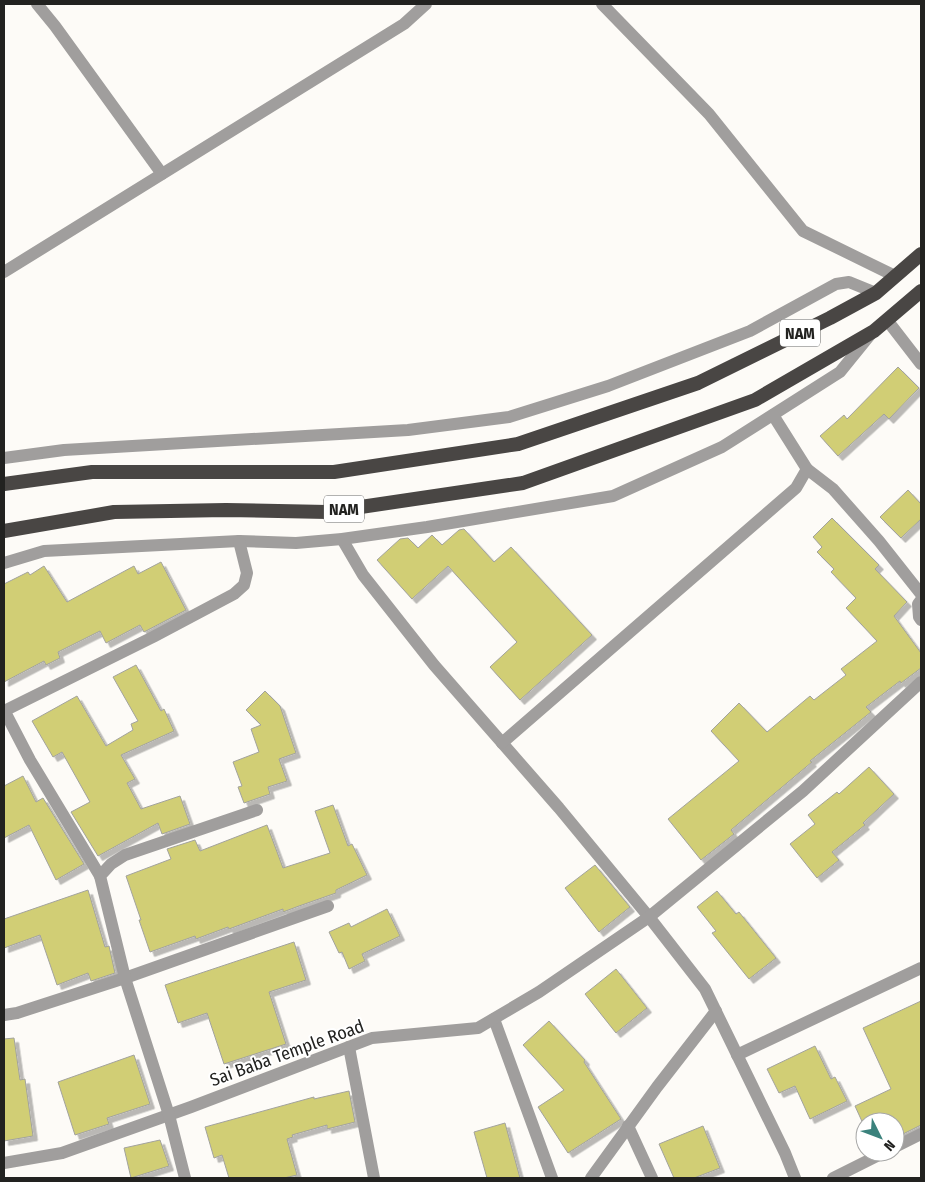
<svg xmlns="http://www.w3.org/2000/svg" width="925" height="1182" font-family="'Fira Sans Condensed',sans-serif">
	<defs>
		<filter id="shadow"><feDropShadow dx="4.5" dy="4.5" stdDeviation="0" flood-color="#0004"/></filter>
	</defs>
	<rect width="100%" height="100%" fill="#fdfbf7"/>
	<g fill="#d1ce74" stroke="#a2a29d" filter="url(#shadow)">
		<path d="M898 367 919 388 889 419 884 414 838 456 820 436 844 415 847 419Z"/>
		<path d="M908 490 921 504V519L901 538 880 517Z"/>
		<path d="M832 518 879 565 875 569 907 602 894 616 921 653V668L901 683 900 681 866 707 871 712 810 761 812 762 731 830 734 834 701 860 668 819 739 761 711 731 739 703 767 732 810 696 814 700 846 675 841 669 877 641 846 608 856 598 831 572 834 569 817 552 822 547 813 537Z"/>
		<path d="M464 529 494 562 511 547 592 635 520 700 490 667 517 642 448 566 412 599 377 560 400 539 408 538 418 548 432 535 442 545 459 530Z"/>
		<path d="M161 562 186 610 144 632 140 625 106 643 100 631 58 652 60 658 46 665 44 661 4 682V584L28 572 30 575 44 566 67 602 134 566 138 574Z"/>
		<path d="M136 665 161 711 164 709 174 731 121 755 135 779 127 783 141 809 180 796 190 824 162 834 158 823 98 856 71 812 90 802 62 752 53 757 32 721 77 696 106 746 133 730 131 724 138 721 113 677Z"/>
		<path d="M265 691 280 706 296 753 279 759 287 781 268 787 270 794 244 803 238 787 242 786 233 762 259 752 251 729 261 725 246 710Z"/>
		<path d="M869 767 894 794 863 823 865 825 832 852 839 860 817 878 790 844 815 824 808 815 837 792 839 794Z"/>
		<path d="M23 776 36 802 43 798 84 864 56 880 29 825 4 838V786Z"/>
		<path d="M333 805 348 846 352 844 367 875 336 890V893L299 906 283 912V909L229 929 228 927 196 939 195 936 150 952 139 920H141L126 876 171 859 167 849 195 840 200 851 267 825 283 868 330 853 315 811Z"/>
		<path d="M595 865 630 907 599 932 565 888Z"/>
		<path d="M88 890 105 947 109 946 115 973 91 981 88 973 57 985 40 935 4 948V919Z"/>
		<path d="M717 891 736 914 739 912 776 958 749 979 712 933 716 931 697 907Z"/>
		<path d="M387 909 400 936 362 954 365 961 349 969 342 952 339 953 329 932 349 923 351 927Z"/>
		<path d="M294 942 306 980 269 992 286 1044 224 1064 207 1013 178 1023 165 985Z"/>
		<path d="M616 969 647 1008 616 1033 585 994Z"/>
		<path d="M921 1001V1125L895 1138V1122H865V1128L855 1106 891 1089 863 1028Z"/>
		<path d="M549 1021 585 1060 584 1062 621 1119 568 1153 538 1107 564 1090 523 1045Z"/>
		<path d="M14 1038 20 1080 25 1079 33 1136 4 1141V1039Z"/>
		<path d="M815 1046 831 1079 835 1077 847 1101 810 1119 795 1086 779 1093 767 1069Z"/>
		<path d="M134 1055 150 1104 107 1118 109 1124 75 1135 58 1082Z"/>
		<path d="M349 1091 355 1122 327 1129V1125L292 1135 293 1137 287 1139 297 1175 284 1178H229L222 1155 214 1158 205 1127 314 1097V1099Z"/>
		<path d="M505 1123 520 1178H487L474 1132Z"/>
		<path d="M703 1126 720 1168 694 1178H674L659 1144Z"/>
		<path d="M160 1140 169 1166 131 1178 124 1148Z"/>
	</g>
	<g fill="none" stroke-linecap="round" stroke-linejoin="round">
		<g stroke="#a09e9d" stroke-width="12">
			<path d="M37 4 55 26 162 174"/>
			<path d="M602 4 709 114 803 231 895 276"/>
			<path d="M4 272 404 24 426 4"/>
			<path d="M887 320 921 364"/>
			<path d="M4 458 64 450 408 430 509 417 608 386 750 331 836 284 849 282 876 293"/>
			<path d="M807 469 833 489 879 541 921 594"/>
			<path d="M342 539 363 575 434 665 559 808 649 917 705 989 785 1153 795 1178"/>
			<path d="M4 563 44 551 239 541 296 543 342 539 427 527 613 496 722 447 840 372 870 335"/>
			<path d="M921 600 918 604 919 617 921 620"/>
			<path d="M4 710 30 760 100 876"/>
			<path d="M4 711 153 637 234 594 244 585 247 573 239 541"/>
			<path d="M502 743 796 488 807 469 773 415"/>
			<path d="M4 1015 17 1013 125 978 328 906"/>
			<path d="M494 1019 552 1178"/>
			<path d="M349 1047 374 1178"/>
			<path d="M737 1055 921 968"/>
			<path d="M628 1126 652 1178"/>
			<path d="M895 1147 921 1134"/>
			<path d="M4 1163 62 1153 191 1107 372 1038 478 1028 539 992 649 917 803 791 921 682"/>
			<path d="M185 1178 169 1115 125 978 100 876 111 864 125 855 257 810"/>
			<path d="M591 1178 657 1087 716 1011"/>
			<path d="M833 1178 885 1152"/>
		</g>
		<g stroke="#494644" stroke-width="14">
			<path d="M4 484 92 472H334L518 444 698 383 830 318 876 293 921 254"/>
			<path d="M4 531 114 512 226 510 327 512 523 483 755 400 874 331 921 291"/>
		</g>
	</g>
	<g text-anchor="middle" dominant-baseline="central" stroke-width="4" stroke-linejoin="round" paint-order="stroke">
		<g fill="#fff" stroke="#646463" stroke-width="1">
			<rect x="780" y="319.5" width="40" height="27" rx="4"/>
			<rect x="324" y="495.5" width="40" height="27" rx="4"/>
		</g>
		<g font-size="16" font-weight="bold" fill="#222220">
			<text x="800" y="333">NAM</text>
			<text x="344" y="509">NAM</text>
		</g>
		<g font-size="18" fill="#222220" stroke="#fff">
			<text transform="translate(287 1053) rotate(-20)">Sai Baba Temple Road</text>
		</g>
	</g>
	<rect width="925" height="1182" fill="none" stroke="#222220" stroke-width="10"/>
	<g transform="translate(880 1137) rotate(132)"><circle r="24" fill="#ffffff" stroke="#a7a7a6"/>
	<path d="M0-4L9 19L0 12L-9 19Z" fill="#3b827c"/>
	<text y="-8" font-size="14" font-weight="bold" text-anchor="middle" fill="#222220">N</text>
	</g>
</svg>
